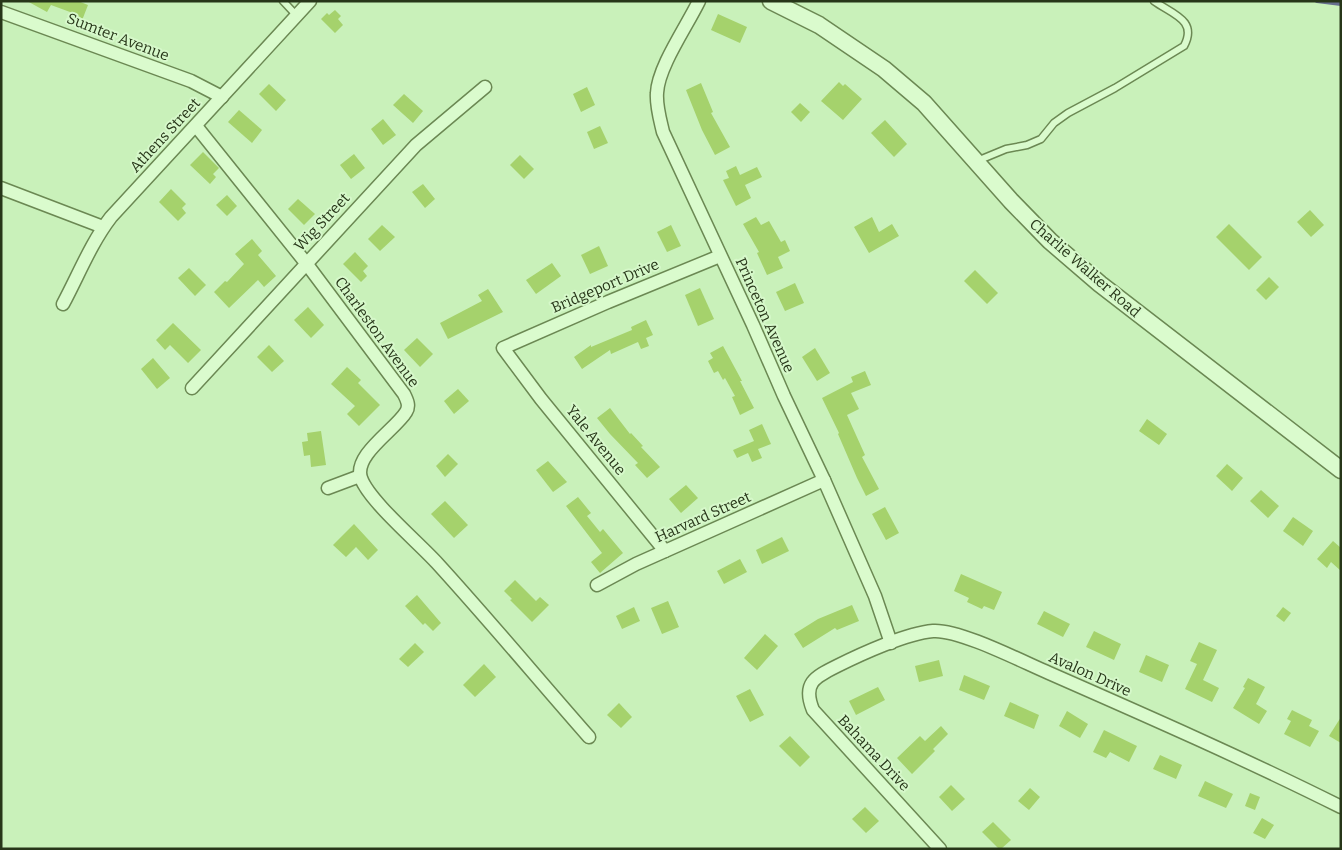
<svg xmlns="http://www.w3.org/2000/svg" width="1342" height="850" font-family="Bitter,serif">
	<rect width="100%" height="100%" fill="#c9f1ba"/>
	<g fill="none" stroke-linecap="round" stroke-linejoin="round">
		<path stroke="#666f8e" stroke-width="4" d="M1317 1 1341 4"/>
	</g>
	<g fill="#a5d26c">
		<path d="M27 1H78L88 5 81 23 68 17 70 12 51 5 47 12Z"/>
		<path d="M335 10 341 16 338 19 343 25 335 33 321 19 327 13 329 15Z"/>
		<path d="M718 14 747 27 740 43 711 30Z"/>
		<path d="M839 82 843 86 845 84 862 99 843 120 821 101Z"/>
		<path d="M701 83 713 112 711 113 730 147 715 155 702 130 686 90Z"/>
		<path d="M269 84 286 100 276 111 259 94Z"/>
		<path d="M587 87 595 105 581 112 573 94Z"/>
		<path d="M404 94 423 111 413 123 393 105Z"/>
		<path d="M800 103 810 112 801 122 791 112Z"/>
		<path d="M239 110 262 130 252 143 228 122Z"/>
		<path d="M383 119 396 135 383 145 371 129Z"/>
		<path d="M885 120 907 144 894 157 871 133Z"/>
		<path d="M600 126 608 143 594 149 587 132Z"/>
		<path d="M203 152 219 168 213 174 216 177 210 184 190 165Z"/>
		<path d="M354 154 365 168 351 179 340 165Z"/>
		<path d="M520 155 534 169 524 179 510 165Z"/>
		<path d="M736 166 740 175 757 167 762 177 745 185 751 198 736 206 723 180 729 178 726 171Z"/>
		<path d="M423 184 435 199 425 208 412 192Z"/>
		<path d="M171 189 186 204 182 208 186 213 178 221 159 202Z"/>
		<path d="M227 195 237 206 227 216 216 205Z"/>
		<path d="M298 199 315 214 304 225 288 209Z"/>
		<path d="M1310 210 1324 225 1311 237 1297 222Z"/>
		<path d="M756 217 761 225 769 221 781 242 785 240 790 251 778 257 783 268 767 275 757 253 759 252 743 224Z"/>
		<path d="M872 217 879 232 892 224 899 236 869 253 854 227Z"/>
		<path d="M1229 224 1262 257 1249 270 1216 237Z"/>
		<path d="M382 225 395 237 380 251 368 239Z"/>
		<path d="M671 225 681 246 667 252 657 232Z"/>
		<path d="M252 239 262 251 258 255 276 276 264 287 258 280 229 308 214 292 225 281 227 282 244 264 235 254Z"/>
		<path d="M599 246 608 266 590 274 581 255Z"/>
		<path d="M355 252 368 266 363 271 367 276 361 282 343 264Z"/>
		<path d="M552 263 561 276 536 294 526 280Z"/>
		<path d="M189 268 206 285 195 296 178 278Z"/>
		<path d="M975 270 998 293 987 304 964 281Z"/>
		<path d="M1269 277 1279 287 1266 300 1256 290Z"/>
		<path d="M795 283 804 303 785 311 776 292Z"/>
		<path d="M700 288 714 319 698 326 685 295Z"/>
		<path d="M488 289 503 312 448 339 440 323 482 301 478 295Z"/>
		<path d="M308 307 324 325 311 338 294 320Z"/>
		<path d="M646 320 653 335 646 338 649 346 641 349 638 342 611 354 610 350 582 369 574 357 591 345V347L632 330 631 327Z"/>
		<path d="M173 323 201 350 188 363 170 345 165 350 156 340Z"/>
		<path d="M417 338 433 354 420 367 404 350Z"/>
		<path d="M269 345 284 361 272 372 257 357Z"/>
		<path d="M723 346 742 381H740L754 408 740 415 732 397 735 396 725 378 723 380 718 371 714 373 708 361 713 358 710 353Z"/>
		<path d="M815 348 830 373 817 381 802 357Z"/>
		<path d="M153 358 170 378 157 389 141 369Z"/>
		<path d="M347 367 361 380 358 383 380 405 359 426 347 414 355 406 331 384Z"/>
		<path d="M865 371 871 385 851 393 859 409 847 415 865 455 862 457 879 489 866 496 857 478 838 434 839 433 822 398 853 382 851 377Z"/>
		<path d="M458 389 469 401 454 414 444 401Z"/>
		<path d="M610 408 630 434 631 433 643 446 641 447 660 467 647 478 635 465 638 463 610 434 597 418Z"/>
		<path d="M1147 419 1167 434 1159 445 1139 431Z"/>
		<path d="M762 424 771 444 758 449 762 458 752 462 748 453 737 458 733 450 754 441 749 430Z"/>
		<path d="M321 431 326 465 311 467 310 455 304 456 302 442 308 441 307 433Z"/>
		<path d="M448 454 458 464 445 477 436 466Z"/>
		<path d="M548 461 567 482 553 492 536 470Z"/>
		<path d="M1227 464 1243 478 1232 491 1216 476Z"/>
		<path d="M686 485 698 498 681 513 669 499Z"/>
		<path d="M1261 490 1279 506 1268 518 1250 501Z"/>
		<path d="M578 497 591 513 587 516 600 532 603 529 623 553 600 573 591 562 602 553 566 506Z"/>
		<path d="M445 501 468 525 454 538 431 514Z"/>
		<path d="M885 507 899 533 886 540 872 514Z"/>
		<path d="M1293 517 1313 531 1303 546 1283 531Z"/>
		<path d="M354 524 378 550 368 560 356 547 346 557 333 545Z"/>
		<path d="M782 537 789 551 762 564 756 550Z"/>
		<path d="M1333 541 1341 548V571L1331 562 1327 568 1317 559Z"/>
		<path d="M740 559 747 572 724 584 717 571Z"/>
		<path d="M961 574 1002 592 994 610 984 606 982 609 967 602 969 598 954 591Z"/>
		<path d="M515 580 536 601 540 597 549 605 532 622 510 600 512 599 504 591Z"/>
		<path d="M417 595 441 623 433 631 425 623 423 625 405 606Z"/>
		<path d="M668 601 679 627 662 634 651 608Z"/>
		<path d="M852 605 859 621 837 630 835 628 803 648 794 634 818 619Z"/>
		<path d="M634 607 640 621 622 629 616 616Z"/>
		<path d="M1283 607 1291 613 1284 622 1276 616Z"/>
		<path d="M1044 611 1070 624 1063 637 1037 624Z"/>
		<path d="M1094 631 1121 644 1114 660 1086 647Z"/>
		<path d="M765 634 778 646 757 670 744 658Z"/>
		<path d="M1199 642 1217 650 1203 680 1219 688 1212 702 1185 689 1197 664 1190 661Z"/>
		<path d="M415 643 424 652 408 667 399 659Z"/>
		<path d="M1146 655 1169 665 1162 682 1139 672Z"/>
		<path d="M939 660 943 676 919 682 915 666Z"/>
		<path d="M484 664 496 677 475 697 463 685Z"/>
		<path d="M964 675 990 686 984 700 959 690Z"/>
		<path d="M1248 678 1265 687 1256 704 1267 711 1259 724 1233 708 1245 688 1243 687Z"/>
		<path d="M878 687 885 700 856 715 849 701Z"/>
		<path d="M750 689 764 715 750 722 736 696Z"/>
		<path d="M1010 702 1039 715 1034 729 1004 716Z"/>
		<path d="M619 703 632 717 621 728 607 715Z"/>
		<path d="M1292 710 1312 720 1309 726 1319 731 1310 747 1284 734 1291 721 1287 719Z"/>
		<path d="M1067 711 1088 724 1080 738 1059 726Z"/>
		<path d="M1341 717V743L1329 736Z"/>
		<path d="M941 726 948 734 933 749 935 751 912 774 897 758 920 736 925 741Z"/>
		<path d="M1104 730 1137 746 1129 762 1110 752 1106 758 1093 752Z"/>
		<path d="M790 736 810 757 800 767 779 746Z"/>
		<path d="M1160 755 1182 765 1176 779 1153 769Z"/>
		<path d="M1205 781 1233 794 1226 808 1198 796Z"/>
		<path d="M951 785 965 799 952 811 939 797Z"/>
		<path d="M1030 788 1040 797 1029 810 1018 801Z"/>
		<path d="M1250 793 1260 797 1255 810 1245 806Z"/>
		<path d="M865 807 879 821 866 833 852 819Z"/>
		<path d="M1262 818 1274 825 1265 839 1253 833Z"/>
		<path d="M993 822 1011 840 1001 849H999L982 832Z"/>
	</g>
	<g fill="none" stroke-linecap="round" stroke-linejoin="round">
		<defs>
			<g id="service">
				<path d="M283 1 297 16"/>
				<path d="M977 161 1006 149 1027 145 1041 139 1054 123 1068 113 1115 88 1184 46C1198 20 1172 14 1154 1"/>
			</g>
			<g id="minor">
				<path d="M699 1C687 26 658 67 657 93 656 106 660 119 663 132L753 325 784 396 824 480 875 596 891 643"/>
				<path d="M1 12 191 81 222 97"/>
				<path d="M196 126 306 263 404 394C407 400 410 406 406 412 396 429 353 455 361 478 369 501 419 543 437 563 489 620 538 679 589 737"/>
				<path d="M1 188 103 227"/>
				<path d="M63 304C79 274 91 243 111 217L310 1"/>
				<path d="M192 388 416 145 485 87"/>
				<path d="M328 488 360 476"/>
				<path d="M665 551 541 399 503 348 608 302 720 256"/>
				<path d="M597 585 636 564 824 480"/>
				<path d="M940 849 813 710C802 683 815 677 837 666 861 654 907 633 933 631 959 629 1023 662 1049 673 1147 716 1245 759 1341 807"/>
			</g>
			<path id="tertiary" d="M771 1 819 25 884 69 924 103 1011 201 1050 241 1100 284 1341 470"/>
		</defs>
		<use href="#service" stroke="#6b8853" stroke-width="9"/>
		<use href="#minor" stroke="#6b8853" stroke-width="15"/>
		<use href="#tertiary" stroke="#6b8853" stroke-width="19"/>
		<use href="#service" stroke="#dafbcd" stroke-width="6"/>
		<use href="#minor" stroke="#dafbcd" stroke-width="12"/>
		<use href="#tertiary" stroke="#dafbcd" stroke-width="16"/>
	</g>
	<g text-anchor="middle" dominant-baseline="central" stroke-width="4" stroke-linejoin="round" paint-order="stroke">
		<g font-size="15" fill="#273619" stroke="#d6f8ca">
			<text transform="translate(118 37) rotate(21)">Sumter Avenue</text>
			<text transform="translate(165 135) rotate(-47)">Athens Street</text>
			<text transform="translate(322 222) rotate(-47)">Wig Street</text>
			<text transform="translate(1085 268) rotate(41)">Charlie Walker Road</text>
			<text transform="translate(605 286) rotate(-23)">Bridgeport Drive</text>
			<text transform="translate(765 315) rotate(66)">Princeton Avenue</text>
			<text transform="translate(377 332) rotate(54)">Charleston Avenue</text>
			<text transform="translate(596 440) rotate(51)">Yale Avenue</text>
			<text transform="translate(703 517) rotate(-24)">Harvard Street</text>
			<text transform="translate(1090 674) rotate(24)">Avalon Drive</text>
			<text transform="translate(874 753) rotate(47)">Bahama Drive</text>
		</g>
	</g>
	<rect width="1342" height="850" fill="none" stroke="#273619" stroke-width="5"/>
</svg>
